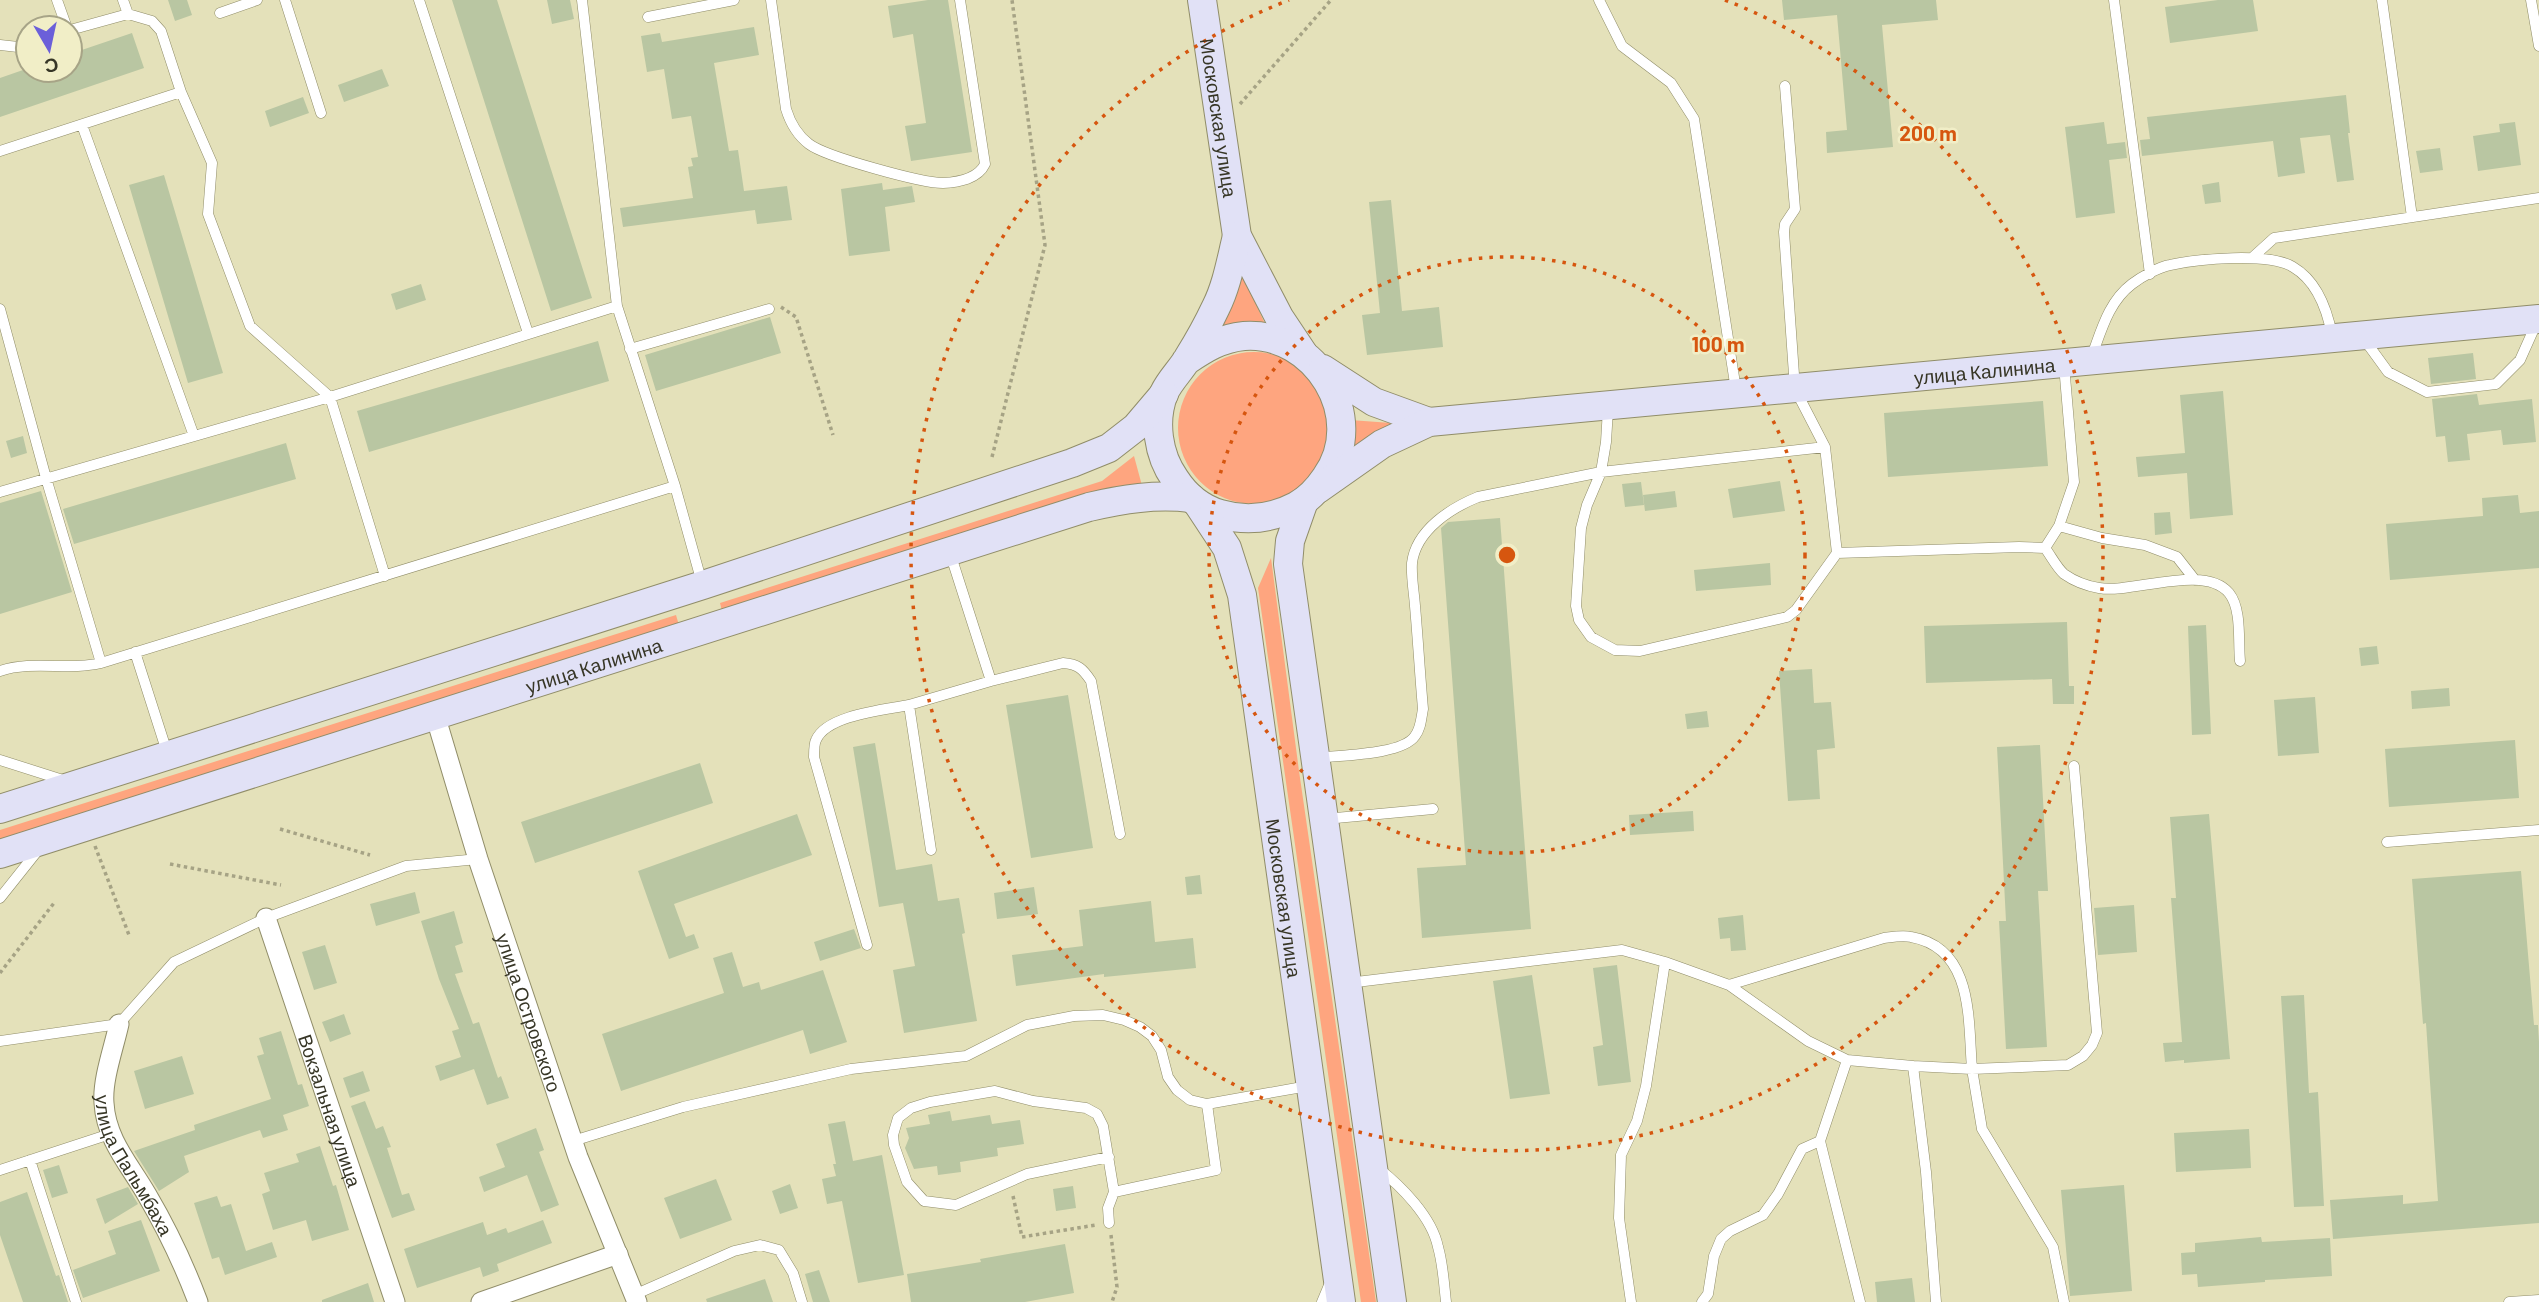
<svg xmlns="http://www.w3.org/2000/svg" width="2539" height="1302" font-family="Barlow,sans-serif">
<style>
.green{fill:#fea57f}
.building{fill:#b9c6a2}
.lines{fill:none;stroke-linecap:round;stroke-linejoin:round}
.service-casing{stroke:#908d69;stroke-width:11}
.minor-casing{stroke:#908d69;stroke-width:21}
.secondary-casing{stroke:#908d69;stroke-width:30}
.path{stroke:#a6a385;stroke-width:3.5;stroke-dasharray:3.5 3.5;stroke-linecap:butt}
.service{stroke:#fff;stroke-width:10}
.minor{stroke:#fff;stroke-width:19}
.secondary{stroke:#e1e1f6;stroke-width:28}
.ring{fill:none;stroke:#d6560f;stroke-width:3.5;stroke-dasharray:3.5 7}
.labels{text-anchor:middle;dominant-baseline:central;stroke-width:5;stroke-linejoin:round;paint-order:stroke}
.street-label{font-size:19px;fill:#373626;stroke:#f1eec7}
.centre{fill:#d6560f;stroke:#f1eec7;stroke-width:3.5}
.ring-label{font-size:21px;text-anchor:middle;font-weight:bold;fill:#d6560f;stroke:#f1eec7;stroke-width:5;stroke-linejoin:round;paint-order:stroke}
</style>
<rect width="100%" height="100%" fill="#e4e1ba"/>
<path class="green" d="M 1238,266 L 1267,328 L 1222,330 Z
M1178 428a76 76 0 1 1 152 0a76 76 0 1 1-152 0Z
M 1350,420 L 1405,424 L 1354,447 Z
M 1134,456 L 1144,493 L 723,615 L 720,603 L 1102,481 Z
M 1271,558 L 1299,771 L 1376,1302 L 1361,1302 L 1258,588 Z
M 676,615 L 680,629 L 0,846 L 0,830 Z"/>
<path class="building" d="M 168,0 L 187,0 L 192,15 L 175,21 Z
M 452,0 L 497,0 L 592,298 L 551,311 Z
M 547,0 L 570,0 L 574,19 L 552,24 Z
M 928,0 L 948,0 L 972,152 L 911,161 L 905,126 L 926,123 L 913,34 L 893,38 L 888,6 Z
M 1782,0 L 1936,0 L 1938,20 L 1882,25 L 1893,147 L 1827,153 L 1826,132 L 1847,130 L 1837,15 L 1784,20 Z
M 2218,0 L 2253,0 L 2258,31 L 2170,43 L 2165,7 Z
M 754,27 L 759,55 L 714,63 L 729,151 L 738,150 L 744,191 L 787,186 L 792,220 L 757,224 L 755,210 L 623,227 L 620,208 L 693,198 L 688,167 L 693,166 L 691,158 L 698,157 L 691,116 L 672,119 L 664,69 L 647,72 L 641,36 L 660,33 L 662,42 Z
M 132,33 L 144,68 L 0,117 L 0,78 L 23,70 L 70,70 L 70,54 Z
M 382,69 L 389,86 L 344,102 L 338,85 Z
M 2346,95 L 2350,133 L 2348,133 L 2354,180 L 2337,182 L 2330,135 L 2300,138 L 2305,173 L 2278,177 L 2273,141 L 2142,156 L 2140,140 L 2150,139 L 2147,117 Z
M 303,97 L 309,113 L 270,127 L 265,111 Z
M 2104,122 L 2107,144 L 2125,142 L 2127,158 L 2109,160 L 2115,213 L 2076,218 L 2065,127 Z
M 2515,122 L 2521,165 L 2478,171 L 2473,136 L 2500,132 L 2499,124 Z
M 2440,148 L 2443,170 L 2420,173 L 2416,151 Z
M 164,175 L 223,373 L 188,383 L 129,185 Z
M 2219,182 L 2221,202 L 2205,204 L 2202,185 Z
M 882,183 L 883,190 L 912,186 L 915,202 L 885,207 L 890,251 L 849,256 L 841,189 Z
M 1391,200 L 1402,311 L 1439,307 L 1443,347 L 1367,355 L 1362,315 L 1380,313 L 1369,202 Z
M 421,284 L 426,300 L 396,310 L 391,294 Z
M 770,317 L 781,353 L 656,391 L 645,355 Z
M 598,341 L 609,381 L 369,452 L 357,411 Z
M 2473,353 L 2476,379 L 2431,384 L 2428,358 Z
M 2223,391 L 2233,515 L 2190,519 L 2187,473 L 2138,477 L 2136,457 L 2185,453 L 2180,395 Z
M 2477,394 L 2479,405 L 2532,399 L 2536,442 L 2503,445 L 2501,430 L 2467,434 L 2470,460 L 2448,462 L 2445,436 L 2436,437 L 2432,399 Z
M 2043,401 L 2048,466 L 1888,477 L 1884,413 Z
M 23,436 L 27,453 L 11,458 L 6,441 Z
M 286,443 L 296,479 L 74,544 L 63,509 Z
M 1780,481 L 1785,511 L 1733,518 L 1728,489 Z
M 1641,482 L 1644,505 L 1625,507 L 1622,484 Z
M 41,491 L 72,592 L 0,614 L 0,503 Z
M 1675,491 L 1677,507 L 1645,511 L 1643,495 Z
M 2518,495 L 2520,513 L 2539,511 L 2539,568 L 2390,580 L 2386,524 L 2483,516 L 2482,498 Z
M 2170,512 L 2172,533 L 2155,535 L 2154,513 Z
M 1500,518 L 1531,929 L 1422,938 L 1417,868 L 1466,865 L 1441,528 L 1448,522 Z
M 1770,563 L 1771,585 L 1696,591 L 1694,570 Z
M 2067,622 L 2069,686 L 2074,686 L 2074,704 L 2053,704 L 2052,679 L 1926,683 L 1924,626 Z
M 2206,625 L 2211,734 L 2192,735 L 2188,626 Z
M 2377,646 L 2379,664 L 2361,666 L 2359,648 Z
M 1812,669 L 1814,703 L 1831,702 L 1835,748 L 1817,750 L 1820,799 L 1788,801 L 1779,671 Z
M 2449,688 L 2450,706 L 2412,709 L 2411,691 Z
M 1068,695 L 1093,848 L 1031,858 L 1006,705 Z
M 2315,697 L 2319,753 L 2278,756 L 2274,700 Z
M 1707,711 L 1709,727 L 1687,729 L 1685,714 Z
M 2515,740 L 2519,798 L 2389,807 L 2385,749 Z
M 875,743 L 896,870 L 932,864 L 938,901 L 959,898 L 965,933 L 962,934 L 977,1021 L 904,1033 L 893,970 L 915,966 L 903,903 L 879,907 L 853,747 Z
M 2040,745 L 2048,891 L 2038,891 L 2047,1047 L 2006,1049 L 1999,921 L 2006,921 L 1997,747 Z
M 700,763 L 713,803 L 535,863 L 521,822 Z
M 1693,811 L 1694,831 L 1630,835 L 1629,815 Z
M 797,814 L 812,855 L 674,904 L 686,937 L 694,934 L 699,948 L 669,959 L 638,871 Z
M 2209,814 L 2230,1059 L 2184,1063 L 2184,1060 L 2165,1062 L 2163,1043 L 2182,1042 L 2171,898 L 2176,898 L 2170,817 Z
M 2521,871 L 2534,1025 L 2538,1025 L 2539,1042 L 2539,1223 L 2333,1239 L 2330,1200 L 2403,1195 L 2403,1204 L 2438,1201 L 2426,1023 L 2423,1024 L 2412,879 Z
M 1200,875 L 1202,894 L 1187,895 L 1185,877 Z
M 1034,887 L 1038,914 L 997,919 L 994,893 Z
M 415,892 L 420,913 L 376,926 L 370,904 Z
M 1151,901 L 1155,942 L 1193,938 L 1196,968 L 1104,977 L 1104,974 L 1016,986 L 1012,955 L 1083,946 L 1079,910 Z
M 2134,905 L 2137,952 L 2098,955 L 2094,908 Z
M 454,911 L 463,943 L 455,946 L 463,972 L 455,974 L 473,1024 L 479,1022 L 498,1078 L 501,1076 L 509,1098 L 487,1105 L 474,1069 L 440,1081 L 435,1066 L 461,1057 L 452,1031 L 459,1029 L 439,979 L 421,921 Z
M 1743,915 L 1746,950 L 1731,951 L 1730,938 L 1720,939 L 1718,918 Z
M 854,929 L 861,948 L 820,961 L 814,942 Z
M 325,945 L 337,983 L 314,990 L 302,952 Z
M 732,952 L 743,987 L 759,982 L 761,990 L 823,970 L 847,1042 L 810,1054 L 803,1030 L 621,1091 L 602,1034 L 724,993 L 713,958 Z
M 1617,965 L 1631,1082 L 1598,1086 L 1593,1047 L 1603,1045 L 1593,968 Z
M 1532,975 L 1550,1094 L 1510,1099 L 1493,981 Z
M 2304,995 L 2309,1093 L 2318,1092 L 2324,1206 L 2294,1207 L 2281,996 Z
M 344,1014 L 351,1034 L 330,1042 L 322,1022 Z
M 281,1031 L 298,1085 L 302,1084 L 309,1106 L 283,1115 L 288,1130 L 263,1138 L 260,1130 L 184,1156 L 189,1172 L 159,1191 L 134,1151 L 195,1130 L 194,1125 L 271,1099 L 257,1056 L 264,1054 L 259,1038 Z
M 182,1056 L 194,1094 L 145,1109 L 134,1071 Z
M 363,1071 L 370,1091 L 350,1098 L 343,1078 Z
M 365,1101 L 376,1129 L 383,1126 L 391,1147 L 387,1148 L 402,1195 L 409,1193 L 415,1210 L 392,1218 L 351,1106 Z
M 950,1111 L 952,1121 L 990,1115 L 992,1124 L 1020,1120 L 1024,1144 L 997,1148 L 998,1156 L 960,1162 L 961,1172 L 938,1175 L 937,1166 L 914,1169 L 905,1148 L 909,1138 L 906,1128 L 930,1124 L 928,1115 Z
M 845,1121 L 853,1161 L 882,1155 L 904,1275 L 858,1283 L 842,1201 L 827,1204 L 822,1179 L 836,1176 L 833,1164 L 836,1164 L 828,1124 Z
M 536,1128 L 544,1150 L 539,1152 L 559,1205 L 541,1212 L 527,1175 L 484,1192 L 479,1177 L 505,1167 L 496,1144 Z
M 2249,1129 L 2251,1168 L 2176,1172 L 2174,1133 Z
M 320,1146 L 333,1186 L 336,1185 L 349,1230 L 312,1241 L 306,1220 L 273,1230 L 262,1194 L 270,1191 L 264,1173 L 299,1162 L 296,1154 Z
M 59,1165 L 68,1193 L 52,1198 L 43,1170 Z
M 716,1179 L 732,1220 L 680,1239 L 664,1198 Z
M 790,1184 L 798,1208 L 780,1214 L 772,1191 Z
M 2124,1185 L 2132,1291 L 2070,1296 L 2061,1190 Z
M 1073,1186 L 1076,1208 L 1056,1211 L 1053,1189 Z
M 128,1187 L 138,1204 L 105,1224 L 96,1199 Z
M 27,1192 L 56,1276 L 59,1275 L 68,1302 L 23,1302 L 0,1235 L 0,1202 Z
M 217,1196 L 221,1207 L 231,1204 L 246,1251 L 272,1242 L 277,1257 L 225,1275 L 219,1257 L 212,1259 L 194,1203 Z
M 141,1220 L 160,1271 L 83,1298 L 73,1270 L 116,1254 L 108,1231 Z
M 543,1220 L 552,1243 L 497,1264 L 499,1271 L 483,1277 L 480,1267 L 417,1288 L 404,1249 L 483,1222 L 487,1235 L 506,1228 L 508,1233 Z
M 2261,1237 L 2262,1242 L 2330,1238 L 2332,1276 L 2265,1280 L 2265,1282 L 2198,1287 L 2197,1274 L 2182,1275 L 2181,1253 L 2195,1252 L 2195,1243 Z
M 1065,1244 L 1074,1293 L 1025,1302 L 911,1302 L 907,1274 L 981,1262 L 980,1259 Z
M 819,1270 L 830,1302 L 813,1302 L 805,1274 Z
M 1912,1278 L 1915,1302 L 1877,1302 L 1875,1282 Z
M 765,1279 L 773,1302 L 707,1302 L 706,1299 Z
M 368,1283 L 374,1302 L 322,1302 L 322,1300 Z"/>
<g class="lines">
<defs>
<path id="service" d="M 57,0 L 67,28
M 123,0 L 128,14
M 285,0 L 321,113
M 419,0 L 528,333
M 582,0 L 617,306 L 675,486 L 702,583
M 771,0 L 786,109 C 790,122 797,135 809,144 C 826,157 922,183 943,183 C 959,182 978,179 985,164 L 960,0
M 1599,0 L 1622,46 L 1671,83 L 1694,119 L 1736,390
M 2114,0 L 2150,274
M 2382,0 L 2412,217
M 2531,0 L 2539,46
M 220,13 L 257,0
M 648,17 L 734,0
M 70,30 L 128,14 L 152,21 L 161,31 L 181,92 L 212,163 L 208,214 L 250,326 L 330,397 L 385,576
M 0,45 L 18,47 L 28,44
M 82,125 L 194,436
M 0,151 L 181,92
M 2253,257 L 2274,238 L 2539,198
M 0,309 L 46,478 L 101,663
M 2364,339 L 2388,372 L 2427,392 L 2496,384 L 2520,360 L 2537,322
M 630,349 L 769,309
M 2091,358 C 2101,332 2108,302 2132,284 C 2141,277 2159,267 2170,265 C 2198,259 2269,252 2293,267 C 2317,281 2327,309 2332,335
M 1608,409 L 1606,442 L 1601,472 L 1825,447
M 0,492 L 330,397 L 617,306
M 2059,526 L 2102,538 L 2145,545 L 2177,557 L 2195,580
M 2045,548 C 2051,556 2057,568 2064,574 C 2074,581 2087,586 2099,588 C 2132,594 2204,563 2229,593 C 2242,609 2238,641 2240,661
M 1837,553 L 2019,547 L 2045,548 L 2059,526 L 2074,482 L 2064,365
M 135,652 L 167,752
M 0,671 C 33,660 68,671 101,663 L 675,486
M 991,681 L 1063,663 C 1078,664 1083,669 1091,681 L 1120,834
M 1317,758 C 1340,755 1402,755 1415,736 C 1421,728 1421,719 1423,709 C 1420,675 1418,640 1415,606 C 1414,592 1411,576 1412,563 C 1416,530 1451,508 1478,497 L 1601,472 L 1587,505 L 1581,528 L 1576,606 L 1579,620 L 1591,637 L 1615,650 L 1640,651 L 1787,617 L 1796,610 L 1837,553 L 1825,447 L 1795,389 L 1784,232 L 1785,224 L 1795,209 L 1785,86
M 0,760 L 66,781
M 1325,819 L 1433,809
M 2387,842 L 2539,830
M 931,850 L 909,705 L 991,681 L 950,553
M 0,898 L 39,849
M 867,945 L 814,757 C 814,751 814,744 816,740 C 827,715 884,710 909,705
M 1665,962 L 1729,985
M 1348,983 L 1622,950 L 1665,962 L 1646,1086 L 1637,1121 L 1621,1155 L 1619,1218 L 1631,1302
M 0,1041 L 119,1024 L 174,962 L 266,918 L 406,866 L 478,859
M 1847,1060 L 1913,1066
M 573,1141 L 683,1107 L 851,1069 L 966,1056 L 1027,1025 L 1074,1016 L 1103,1015 L 1124,1020 L 1140,1027 L 1152,1036 L 1161,1050 L 1168,1077 L 1177,1090 L 1190,1100 L 1207,1104 L 1308,1086
M 1109,1157 L 1027,1174 L 956,1205 L 924,1201 L 907,1182 L 894,1145 L 893,1135 L 898,1118 L 911,1108 L 930,1102 L 995,1091 L 1033,1101 L 1086,1108 L 1097,1114 L 1103,1126 L 1114,1192 L 1216,1170 L 1207,1104
M 30,1160 L 76,1302
M 1378,1168 C 1401,1186 1432,1217 1438,1247 C 1443,1264 1444,1284 1446,1302
M 0,1170 L 110,1134
M 1109,1223 L 1108,1208 L 1114,1192
M 634,1295 L 734,1251 L 760,1245 L 779,1250 L 793,1273 L 802,1302
M 1322,1302 L 1330,1283
M 1702,1302 L 1708,1294 L 1714,1256 L 1721,1239 L 1730,1231 L 1763,1215 L 1778,1194 L 1802,1149 L 1820,1141
M 1860,1302 L 1820,1141 L 1847,1060 L 1808,1041 L 1729,985 L 1884,938 C 1892,937 1903,935 1911,937 C 1974,948 1968,1020 1972,1069 L 1913,1066 L 1926,1172 L 1936,1302
M 2064,1302 L 2053,1247 L 1982,1129 L 1972,1069 L 2068,1065 L 2083,1056 L 2092,1045 L 2097,1033 L 2074,766
M 2509,1302 L 2539,1300"/>
<g id="minor">
<path id="s1" d="M 435,715 L 478,859 L 578,1157 L 637,1302"/>
<path id="s2" d="M 266,918 L 395,1302"/>
<path id="s3" d="M 119,1024 C 114,1047 102,1080 104,1103 C 106,1140 130,1165 147,1195 C 167,1229 184,1265 198,1302"/>
<path d="M 481,1302 L 618,1254"/>
</g>
<g id="secondary">
<path id="s4" d="M 1202,0 L 1237,236 L 1279,317 L 1303,353"/>
<path d="M 1186,361 C 1204,349 1221,338 1244,336 C 1315,331 1369,417 1326,477 C 1318,489 1309,499 1296,506 C 1271,519 1247,522 1220,514 C 1200,508 1186,496 1175,479 C 1158,455 1153,421 1164,393 C 1170,380 1181,370 1188,358 C 1198,342 1208,324 1216,307 C 1227,285 1231,260 1237,236"/>
<path d="M 1323,369 L 1374,402 L 1429,422"/>
<path id="s5" d="M 1318,489 L 1382,444 L 1429,422 L 2539,319"/>
<path d="M 1304,501 L 1290,541 L 1288,564 L 1392,1302"/>
<path id="s6" d="M 1198,504 L 1227,548 L 1242,595 L 1341,1302"/>
<path d="M 0,809 L 703,585 L 1072,463 L 1109,448 L 1136,427 L 1164,394"/>
<path id="s7" d="M 0,854 L 1089,507 C 1123,499 1155,494 1191,498"/>
</g>
</defs>
<use href="#service" class="service-casing"/>
<use href="#minor" class="minor-casing"/>
<use href="#secondary" class="secondary-casing"/>
<path class="path" d="M 1240,104 L 1331,0
M 781,307 L 796,317 L 833,435
M 992,457 L 1045,245 L 1012,0
M 280,829 L 370,855
M 95,846 L 129,935
M 170,864 L 281,885
M 0,973 L 54,903
M 1013,1196 L 1022,1237 L 1096,1225
M 1111,1235 L 1117,1287 L 1112,1302"/>
<use href="#service" class="service"/>
<use href="#minor" class="minor"/>
<use href="#secondary" class="secondary"/>
</g>
<g class="ring">
<circle cx="1507" cy="555" r="298"/>
<path d="M1725 0A596 596 0 1 1 1289 0"/>
</g>
<g class="labels">
<g class="street-label">
<text stroke="none"><textPath href="#s4" startOffset="119">Московская улица</textPath></text>
<text stroke="none"><textPath href="#s5" startOffset="688">улица Калинина</textPath></text>
<text stroke="none"><textPath href="#s7" startOffset="623">улица Калинина</textPath></text>
<text stroke="none"><textPath href="#s6" startOffset="408">Московская улица</textPath></text>
<text stroke="none"><textPath href="#s1" startOffset="312">улица Островского</textPath></text>
<text stroke="none"><textPath href="#s2" startOffset="203">Вокзальная улица</textPath></text>
<text stroke="none"><textPath href="#s3" startOffset="150">улица Пальмбаха</textPath></text>
</g>
</g>
<circle cx="1507" cy="555" r="10" class="centre"/>
<g class="ring-label">
<text x="1928" y="141">200 m</text>
<text x="1718" y="352">100 m</text>
</g>
<g transform="translate(49 49) rotate(171)"><circle r="33" fill="#f1eec7" stroke="#a7a487" stroke-width="2"/>
<path d="M0-5L12 26L0 18L-12 26Z" fill="#6b5fd9"/>
<text y="-10" font-size="19" font-weight="bold" text-anchor="middle" fill="#373626">С</text>
</g>
</svg>
